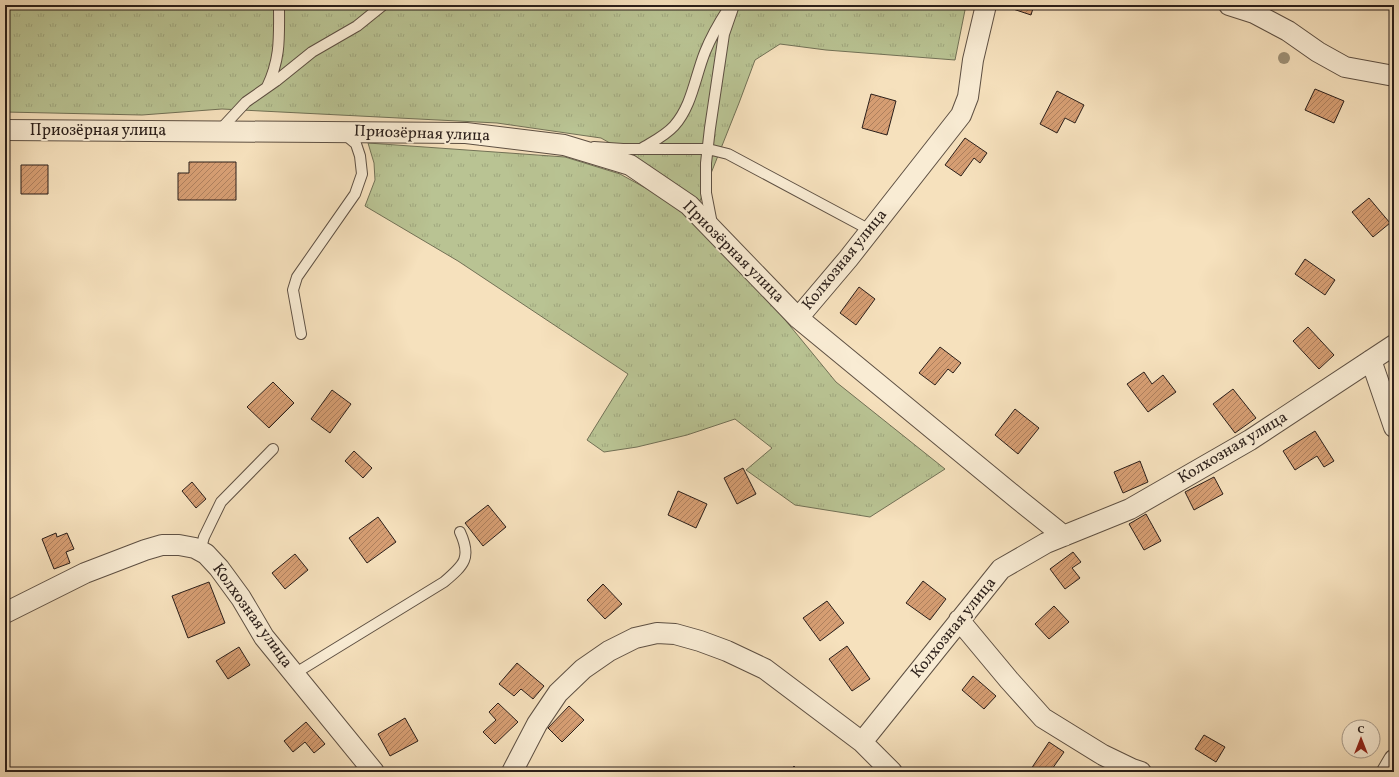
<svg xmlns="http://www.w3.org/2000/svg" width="1399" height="777" font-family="Vollkorn,serif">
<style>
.grass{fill:url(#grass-tufts);stroke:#727156}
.building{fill:url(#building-hatch);stroke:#2b1f1a}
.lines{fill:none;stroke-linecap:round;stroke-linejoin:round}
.service-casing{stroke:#5e5043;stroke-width:12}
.minor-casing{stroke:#5e5043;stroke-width:22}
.service{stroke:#f9ecd4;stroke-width:10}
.minor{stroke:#f9ecd4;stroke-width:20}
.tree{fill:#9e9177}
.labels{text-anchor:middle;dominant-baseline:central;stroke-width:4;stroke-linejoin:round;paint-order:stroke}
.street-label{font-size:16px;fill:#2b1f1a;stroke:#f9ecd4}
</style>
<defs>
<pattern id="grass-tufts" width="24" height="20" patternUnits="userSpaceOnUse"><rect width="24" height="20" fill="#b9c393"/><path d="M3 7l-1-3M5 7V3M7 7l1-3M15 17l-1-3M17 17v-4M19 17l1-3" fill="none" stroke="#9fa77e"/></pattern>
<pattern id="building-hatch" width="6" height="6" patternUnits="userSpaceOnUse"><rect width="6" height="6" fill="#d69e73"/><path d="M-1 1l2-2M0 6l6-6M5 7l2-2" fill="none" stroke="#ae805e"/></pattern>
</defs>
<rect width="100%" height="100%" fill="#f6e1bd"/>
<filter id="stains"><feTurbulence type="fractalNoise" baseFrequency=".005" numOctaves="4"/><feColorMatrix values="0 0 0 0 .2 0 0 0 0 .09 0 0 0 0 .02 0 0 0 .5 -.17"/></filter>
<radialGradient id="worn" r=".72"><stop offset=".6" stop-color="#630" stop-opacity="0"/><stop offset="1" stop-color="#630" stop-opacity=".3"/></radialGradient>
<path class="grass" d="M 5,5 L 966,5 L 955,60 L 826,50 L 780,44 L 755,60 L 739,103 L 700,201 L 642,161 L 601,138 L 497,123 L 222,109 L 142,115 L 5,112 Z
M 368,143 L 565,157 L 620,174 L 660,196 L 698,225 L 777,310 L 836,382 L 945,469 L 870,517 L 795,505 L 746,470 L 772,448 L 735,419 L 687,435 L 637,447 L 604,452 L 587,440 L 628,374 L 458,261 L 365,206 L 375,180 L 374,163 Z"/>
<path class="building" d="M 1012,5 L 1034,5 L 1031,15 L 1010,8 Z
M 1315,89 L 1344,101 L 1334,123 L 1305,110 Z
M 1057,91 L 1084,105 L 1075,123 L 1065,118 L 1057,133 L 1040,124 Z
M 871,94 L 896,101 L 887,135 L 862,128 Z
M 965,138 L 987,153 L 980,163 L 974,158 L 961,176 L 945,165 Z
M 189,162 L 236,162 L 236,200 L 178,200 L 178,173 L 189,173 Z
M 21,165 L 48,165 L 48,194 L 21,194 Z
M 1369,198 L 1390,223 L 1373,237 L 1352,212 Z
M 1305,259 L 1335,280 L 1325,295 L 1295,274 Z
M 859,287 L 875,299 L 856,325 L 840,313 Z
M 1308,327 L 1334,355 L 1319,369 L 1293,341 Z
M 940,347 L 961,363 L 953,373 L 948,369 L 935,385 L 919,373 Z
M 1144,372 L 1152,384 L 1163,375 L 1176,392 L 1148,412 L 1127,384 Z
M 273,382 L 294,403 L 269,428 L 247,407 Z
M 1233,389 L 1256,418 L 1235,433 L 1213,404 Z
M 332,390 L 351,404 L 330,433 L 311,419 Z
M 1015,409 L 1039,428 L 1018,454 L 995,435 Z
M 1315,431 L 1334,461 L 1324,467 L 1317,456 L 1295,470 L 1283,451 Z
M 354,451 L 372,468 L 363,478 L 345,461 Z
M 1140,461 L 1148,482 L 1123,493 L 1114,472 Z
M 743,468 L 756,494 L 737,504 L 724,478 Z
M 1214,477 L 1223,494 L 1194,510 L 1185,492 Z
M 192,482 L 206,499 L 196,508 L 182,491 Z
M 678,491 L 707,504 L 696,528 L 668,515 Z
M 488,505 L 506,527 L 483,546 L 465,523 Z
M 1146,514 L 1161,541 L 1144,550 L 1129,524 Z
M 378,517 L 396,542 L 367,563 L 349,538 Z
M 56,533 L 57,537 L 67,533 L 74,549 L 66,552 L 70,563 L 54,569 L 42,539 Z
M 1073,552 L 1081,562 L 1072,568 L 1080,578 L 1065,589 L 1050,569 Z
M 295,554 L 308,570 L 285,589 L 272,573 Z
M 923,581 L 946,599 L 930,620 L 906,603 Z
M 209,582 L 225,623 L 188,638 L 172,596 Z
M 603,584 L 622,604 L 605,619 L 587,600 Z
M 827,601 L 844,623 L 820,641 L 803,618 Z
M 1054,606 L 1069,622 L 1049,639 L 1035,624 Z
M 847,646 L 870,679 L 852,691 L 829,659 Z
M 239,647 L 250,665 L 228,679 L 216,661 Z
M 517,663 L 544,686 L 533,699 L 521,689 L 514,696 L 499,684 Z
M 973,676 L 996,696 L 984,709 L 962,690 Z
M 498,703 L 518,722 L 495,744 L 483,732 L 496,720 L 489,712 Z
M 569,706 L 584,720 L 562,742 L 548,728 Z
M 405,718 L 418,741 L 390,756 L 378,734 Z
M 306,722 L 325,744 L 314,753 L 305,742 L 293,752 L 284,741 Z
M 1204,735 L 1225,747 L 1216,762 L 1195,749 Z
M 1049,742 L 1064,752 L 1050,772 L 1034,772 L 1031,769 Z
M 794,766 L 800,772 L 788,772 Z"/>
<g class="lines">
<defs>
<path id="service" d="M 267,87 C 281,58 279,36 279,5
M 219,131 L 246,102 L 276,81 L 312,52 L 357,26 L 383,5
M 594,147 L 623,149 L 708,149 L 728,154 L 870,230
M 641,149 C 652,142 665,136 674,126 C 692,106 695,77 705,52 C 711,37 719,23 728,9
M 712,224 L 706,193 L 706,163 L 710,128 L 724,34 L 734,5
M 301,334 L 293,290 L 297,277 L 355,194 L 362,174 L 360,156 L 356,144 L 343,133
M 200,551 L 204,537 L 221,502 L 273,449
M 294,674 L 444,582 C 464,565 472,558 460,532"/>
<path id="minor" d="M 1229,5 L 1254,13 L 1288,31 L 1318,52 L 1345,67 L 1394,76
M 5,130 L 466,133 L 564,145 L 630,165 L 689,205 L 798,318 L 1019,500 L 1064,536
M 798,318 L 848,259 L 961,115 L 968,97 L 973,60 L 986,5
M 1371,360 L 1394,427
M 5,613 L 85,573 L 145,550 L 162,545 L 179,545 L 195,548 L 206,554 L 219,568 L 241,598 L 264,637 L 374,772
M 959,620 L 1009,680 L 1043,718 L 1103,755 L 1132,769 L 1141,772
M 862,742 L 1001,569 L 1046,543 L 1130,509 L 1250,440 L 1394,345
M 512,772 L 537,724 L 558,693 L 583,669 L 609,651 L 635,638 L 657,633 L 675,634 L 700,641 L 727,651 L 765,669 L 862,742 L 892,772
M 1387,772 L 1394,760"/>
</defs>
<use href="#service" class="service-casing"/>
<use href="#minor" class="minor-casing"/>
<use href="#service" class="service"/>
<use href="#minor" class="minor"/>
</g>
<circle class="tree" cx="1284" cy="58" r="6"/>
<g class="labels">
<g class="street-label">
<text x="98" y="131">Приозёрная улица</text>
<text transform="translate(422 134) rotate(2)">Приозёрная улица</text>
<text transform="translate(733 252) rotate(45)">Приозёрная улица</text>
<text transform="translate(845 260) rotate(-51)">Колхозная улица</text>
<text transform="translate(1233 448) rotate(-31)">Колхозная улица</text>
<text transform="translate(252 616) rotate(54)">Колхозная улица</text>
<text transform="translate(954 628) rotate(-51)">Колхозная улица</text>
</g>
</g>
<rect width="1399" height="777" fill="none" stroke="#f6e1bd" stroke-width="20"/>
<rect x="6" y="6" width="1387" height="765" fill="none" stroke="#2b1f1a" stroke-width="2"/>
<rect x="10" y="10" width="1379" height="757" fill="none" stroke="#2b1f1a"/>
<g transform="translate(1361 739)"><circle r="19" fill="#f9ecd4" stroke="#a79a8a"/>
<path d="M0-3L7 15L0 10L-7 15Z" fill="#8f2418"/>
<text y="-6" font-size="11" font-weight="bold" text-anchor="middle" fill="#2b1f1a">С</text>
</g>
<rect width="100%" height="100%" filter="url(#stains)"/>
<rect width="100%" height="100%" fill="url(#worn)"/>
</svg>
